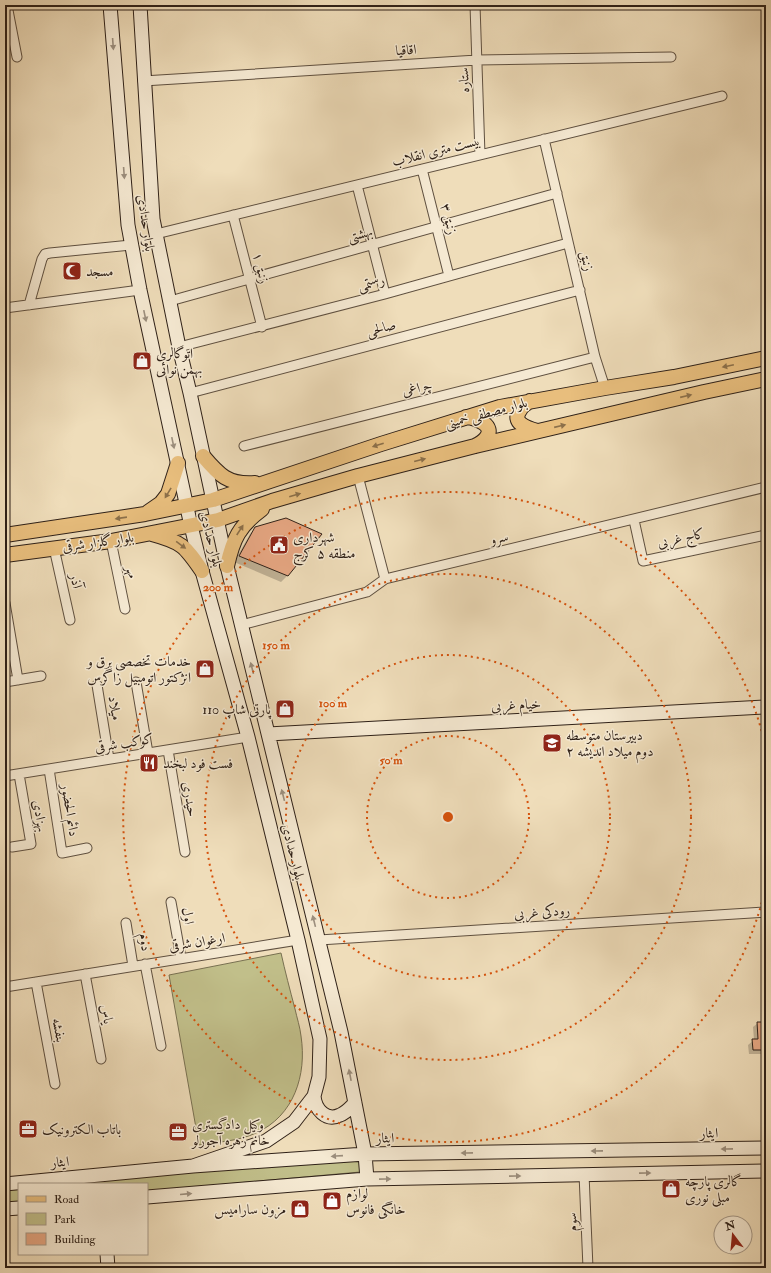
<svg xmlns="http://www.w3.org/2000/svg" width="771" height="1273" font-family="'IM FELL Double Pica',Amiri,serif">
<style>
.green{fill:#c1bf8a;stroke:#787051}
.shadow{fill:#0003}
.building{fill:#e7a783;stroke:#2f2118}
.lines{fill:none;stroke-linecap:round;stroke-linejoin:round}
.street-casing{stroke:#5f5040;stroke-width:11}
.secondary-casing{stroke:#2f2118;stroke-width:15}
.primary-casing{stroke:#2f2118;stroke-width:16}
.street{stroke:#f5e9d2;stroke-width:9}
.secondary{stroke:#f5e9d2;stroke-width:13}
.primary{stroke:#e8be7d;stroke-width:14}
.oneway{fill:#9c8f7e}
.oneway2{fill:#8c704a}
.ring{fill:none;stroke:#d6530d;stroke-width:2;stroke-dasharray:2 4}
.labels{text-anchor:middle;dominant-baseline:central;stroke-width:3;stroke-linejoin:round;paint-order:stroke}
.street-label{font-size:14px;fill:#2f2118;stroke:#f5e9d2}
.poi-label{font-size:14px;fill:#2f2118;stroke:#f5e9d2;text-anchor:start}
.centre{fill:#d6530d;stroke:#f5e9d2;stroke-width:2}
.ring-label{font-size:12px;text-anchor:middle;font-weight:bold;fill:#d6530d;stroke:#f5e9d2;stroke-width:3;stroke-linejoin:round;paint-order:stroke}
</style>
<rect width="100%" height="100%" fill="#efddba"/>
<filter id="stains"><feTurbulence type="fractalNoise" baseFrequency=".005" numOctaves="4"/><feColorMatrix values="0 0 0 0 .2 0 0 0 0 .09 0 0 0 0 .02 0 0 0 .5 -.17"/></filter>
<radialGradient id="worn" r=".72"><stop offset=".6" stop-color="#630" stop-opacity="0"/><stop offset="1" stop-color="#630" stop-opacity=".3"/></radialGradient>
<path class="green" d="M 281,953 C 285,971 290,990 295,1009 C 297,1018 300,1027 301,1036 C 307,1075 294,1116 256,1133 C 239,1141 218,1142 199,1145 L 169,975 Z
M 360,1158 L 360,1172 L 147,1191 L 147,1184 L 54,1184 Z
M 19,1187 L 19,1203 L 5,1204 L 5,1188 Z"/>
<path class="shadow" d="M 256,527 L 287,576 L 281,582 L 234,562 L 250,534 Z
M 758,1023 L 766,1023 L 766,1054 L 749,1054 L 748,1045 L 754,1040 L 753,1027 Z"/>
<path class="building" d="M 286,518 L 322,534 L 288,576 L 239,556 L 255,527 Z
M 757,1022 L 766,1022 L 766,1050 L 753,1050 L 752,1039 L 758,1039 Z"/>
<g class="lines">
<defs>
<path id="street" d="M 7,5 L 17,57
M 475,5 L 480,155
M 143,81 L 477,60 L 671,57
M 544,139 L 595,357 L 605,388
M 422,169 L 449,276
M 357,185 L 385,294
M 233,215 L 262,327
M 156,234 L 722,96
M 170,301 L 557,193
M 29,305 L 42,259 L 45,254 L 50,253 L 131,245
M 5,308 L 140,290
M 179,347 L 385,294 L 568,243
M 190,393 L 580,290
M 244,446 L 595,357
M 358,476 L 385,579
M 634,520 L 643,561 L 766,535
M 111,541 L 125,609
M 54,548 L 70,620
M 5,603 L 18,680
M 241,625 L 367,592 L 385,579 L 766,487
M 5,682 L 41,676
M 136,682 L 148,753
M 97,685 L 109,759
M 168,750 L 185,852
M 49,769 L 62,853 L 87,848
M 5,776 L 248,737
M 12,847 L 31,844 L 19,774
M 171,902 L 181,958
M 126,923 L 133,966
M 319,940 L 766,912
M 145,964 L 161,1046
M 85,974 L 101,1059
M 36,982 L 55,1084
M 5,987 L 298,940
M 584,1174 L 588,1268"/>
<path id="secondary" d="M 110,5 L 128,225 L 140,290 L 191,526 L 202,571 L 248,737 L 298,940 L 320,1039 L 319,1077 L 314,1096 L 294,1122 L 266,1141 L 193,1166
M 140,5 L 153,219 L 179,347 L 190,393 L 227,566 L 341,1032 L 365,1154 L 367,1179
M 268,734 L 766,707
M 314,1096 C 315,1109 326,1122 340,1115 C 346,1113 351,1107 355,1103
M 5,1184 L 193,1166 L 365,1154 L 766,1148
M 147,1197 L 367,1179 L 766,1171
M 5,1209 L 19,1208
M 107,1254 L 108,1268"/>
<path id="primary" d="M 530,401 C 527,403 522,406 520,410 C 511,423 527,428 537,431
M 466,417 C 476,418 496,425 486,438 C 483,442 479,444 475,446
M 203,456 C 219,475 228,485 255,483
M 148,512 L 161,503 L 168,494 L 178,463
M 152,534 C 182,542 185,546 202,571
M 5,535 L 145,514 L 213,500 L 381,444 L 500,407 L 605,388 L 674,377 L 766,358
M 5,555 L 111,541 L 218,520 L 272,501 L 358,476 L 475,446 L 704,392 L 766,379
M 227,566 C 233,539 239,526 262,509"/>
</defs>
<use href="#street" class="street-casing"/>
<use href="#secondary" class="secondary-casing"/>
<use href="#primary" class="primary-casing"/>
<use href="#street" class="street"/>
<use href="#secondary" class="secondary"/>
<use href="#primary" class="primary"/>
</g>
<defs><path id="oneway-solid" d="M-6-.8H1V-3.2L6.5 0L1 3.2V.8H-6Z"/></defs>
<g class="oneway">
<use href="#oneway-solid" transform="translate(113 44) rotate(86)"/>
<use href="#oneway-solid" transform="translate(124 173) rotate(86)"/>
<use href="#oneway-solid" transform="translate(145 316) rotate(78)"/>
<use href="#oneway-solid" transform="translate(173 443) rotate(78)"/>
<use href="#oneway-solid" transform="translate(252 668) rotate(-104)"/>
<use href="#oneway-solid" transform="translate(283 795) rotate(-104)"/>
<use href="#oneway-solid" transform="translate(314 921) rotate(-104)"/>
<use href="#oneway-solid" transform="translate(350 1075) rotate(-101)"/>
<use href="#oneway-solid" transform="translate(727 1149) rotate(179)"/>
<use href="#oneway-solid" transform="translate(597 1151) rotate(179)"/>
<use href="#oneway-solid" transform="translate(467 1153) rotate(179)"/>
<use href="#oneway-solid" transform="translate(337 1156) rotate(176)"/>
<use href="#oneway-solid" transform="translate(645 1173) rotate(-1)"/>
<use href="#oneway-solid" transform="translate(515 1176) rotate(-1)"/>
<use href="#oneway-solid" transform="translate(385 1179) rotate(-1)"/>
<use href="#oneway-solid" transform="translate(186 1194) rotate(-5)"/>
</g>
<g class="oneway2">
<use href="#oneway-solid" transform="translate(728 366) rotate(168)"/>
<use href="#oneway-solid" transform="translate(686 396) rotate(-13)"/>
<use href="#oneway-solid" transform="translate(560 426) rotate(-13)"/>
<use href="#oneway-solid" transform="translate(378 445) rotate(162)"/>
<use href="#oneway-solid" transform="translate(420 460) rotate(-14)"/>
<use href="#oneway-solid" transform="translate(168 493) rotate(121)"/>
<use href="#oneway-solid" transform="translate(295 495) rotate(-16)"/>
<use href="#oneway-solid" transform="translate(121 518) rotate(172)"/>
<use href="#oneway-solid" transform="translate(240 530) rotate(-57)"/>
<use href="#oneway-solid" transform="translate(181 545) rotate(36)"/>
</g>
<g class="ring">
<circle cx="448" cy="817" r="81"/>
<circle cx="448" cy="817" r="162"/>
<circle cx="448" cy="817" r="243"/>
<path d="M766 885A325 325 0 1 1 766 749"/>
</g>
<defs>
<symbol id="mosque-square" viewBox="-11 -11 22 22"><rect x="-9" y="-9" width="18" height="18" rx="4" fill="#8f2418" stroke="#f5e9d2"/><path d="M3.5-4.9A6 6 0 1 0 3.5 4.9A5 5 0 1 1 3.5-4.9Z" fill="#fff"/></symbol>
<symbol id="shop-square" viewBox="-11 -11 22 22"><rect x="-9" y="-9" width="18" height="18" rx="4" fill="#8f2418" stroke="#f5e9d2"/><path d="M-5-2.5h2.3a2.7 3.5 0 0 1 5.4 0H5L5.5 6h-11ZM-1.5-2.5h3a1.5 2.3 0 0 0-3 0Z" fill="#fff"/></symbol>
<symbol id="civic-square" viewBox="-11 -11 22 22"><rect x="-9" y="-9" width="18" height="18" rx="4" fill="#8f2418" stroke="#f5e9d2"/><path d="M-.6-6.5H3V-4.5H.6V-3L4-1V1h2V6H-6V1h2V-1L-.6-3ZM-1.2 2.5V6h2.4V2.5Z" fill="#fff"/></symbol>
<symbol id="school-square" viewBox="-11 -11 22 22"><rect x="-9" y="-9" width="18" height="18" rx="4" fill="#8f2418" stroke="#f5e9d2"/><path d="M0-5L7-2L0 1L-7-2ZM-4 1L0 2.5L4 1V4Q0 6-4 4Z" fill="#fff"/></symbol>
<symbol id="restaurant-square" viewBox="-11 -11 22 22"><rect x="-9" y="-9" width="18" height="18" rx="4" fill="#8f2418" stroke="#f5e9d2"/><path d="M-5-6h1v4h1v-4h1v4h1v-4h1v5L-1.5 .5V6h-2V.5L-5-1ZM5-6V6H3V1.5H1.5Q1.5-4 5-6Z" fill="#fff"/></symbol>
<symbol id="office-square" viewBox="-11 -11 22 22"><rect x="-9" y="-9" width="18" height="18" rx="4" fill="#8f2418" stroke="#f5e9d2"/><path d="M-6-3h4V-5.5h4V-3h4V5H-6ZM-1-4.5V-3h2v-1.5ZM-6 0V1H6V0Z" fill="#fff"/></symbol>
</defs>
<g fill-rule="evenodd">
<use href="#mosque-square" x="61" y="260" width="22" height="22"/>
<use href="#shop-square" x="131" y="350" width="22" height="22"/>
<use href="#civic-square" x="268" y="534" width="22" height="22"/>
<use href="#shop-square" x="194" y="658" width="22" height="22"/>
<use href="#shop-square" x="274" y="698" width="22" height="22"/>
<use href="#school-square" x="541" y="732" width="22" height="22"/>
<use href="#restaurant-square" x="138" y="752" width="22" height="22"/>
<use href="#office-square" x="17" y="1118" width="22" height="22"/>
<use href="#office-square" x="167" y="1121" width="22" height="22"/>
<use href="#shop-square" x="660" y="1178" width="22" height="22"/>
<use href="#shop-square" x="321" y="1190" width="22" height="22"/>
<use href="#shop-square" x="289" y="1198" width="22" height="22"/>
</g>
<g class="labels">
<g class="street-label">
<text transform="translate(406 50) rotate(-4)">اقاقیا</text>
<text transform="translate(464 80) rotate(-92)">ستاره</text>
<text transform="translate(436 151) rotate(-14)">بیست متری انقلاب</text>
<text transform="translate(449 219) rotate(76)">زنبق ۳</text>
<text transform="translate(146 223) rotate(82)">بلوار حدادی</text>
<text transform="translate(360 234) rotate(-15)">بهشتی</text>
<text transform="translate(587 261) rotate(77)">زنبق</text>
<text transform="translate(261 268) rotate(76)">زنبق ۱</text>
<text transform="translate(371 283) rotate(-15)">رستمی</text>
<text transform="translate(381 328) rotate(-15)">صالحی</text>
<text transform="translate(417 388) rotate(-14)">چراغی</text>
<text transform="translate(486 413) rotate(-15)">بلوار مصطفی خمینی</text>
<text transform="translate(499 538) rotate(-13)">سرو</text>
<text transform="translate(681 538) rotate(-12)">کاج غربی</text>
<text transform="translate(211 539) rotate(76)">بلوار حدادی</text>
<text transform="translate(98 542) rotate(-8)">بلوار گلزار شرقی</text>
<text transform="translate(132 572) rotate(78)">مهر</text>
<text transform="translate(76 581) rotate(78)">آذر</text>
<text transform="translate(516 705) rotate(-3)">خیام غربی</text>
<text transform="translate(115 708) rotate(81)">میلاد</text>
<text transform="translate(124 743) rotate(-9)">کوکب شرقی</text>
<text transform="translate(190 799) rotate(81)">حیدری</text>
<text transform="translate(70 810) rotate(81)">دائم الحضور</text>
<text transform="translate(40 816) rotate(81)">بهزادی</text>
<text transform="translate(293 852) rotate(76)">بلوار حدادی</text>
<text transform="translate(542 912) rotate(-4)">رودکی غربی</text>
<text transform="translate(188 916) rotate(80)">اول</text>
<text transform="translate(145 942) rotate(81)">دوم</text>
<text transform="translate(197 942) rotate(-9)">ارغوان شرقی</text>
<text transform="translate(107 1014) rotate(80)">یاس</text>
<text transform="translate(59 1030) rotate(79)">بنفشه</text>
<text transform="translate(709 1133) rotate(-1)">ایثار</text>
<text transform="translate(385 1138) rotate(-1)">ایثار</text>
<text transform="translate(60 1162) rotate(-5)">ایثار</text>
<text transform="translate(572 1222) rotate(-93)">سوم</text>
</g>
<g class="poi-label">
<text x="86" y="271">مسجد</text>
<text x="156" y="353">اتوگالری<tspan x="156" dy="16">بهمن نوائی</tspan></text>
<text x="293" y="537">شهرداری<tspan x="293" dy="16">منطقه ۵ کرج</tspan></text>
<text x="191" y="661" text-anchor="end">خدمات تخصصی برق و<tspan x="191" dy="16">انژکتور اتومبیل زاگرس</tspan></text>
<text x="271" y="709" text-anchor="end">پارتی شاپ 110</text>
<text x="566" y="735">دبیرستان متوسطه<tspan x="566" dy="16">دوم میلاد اندیشه ۲</tspan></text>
<text x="163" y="763">فست فود لبخند</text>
<text x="192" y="1124">وکیل دادگستری<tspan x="192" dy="16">خانم زهره آجورلو</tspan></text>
<text x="42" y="1129">باتاب الکترونیک</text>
<text x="685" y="1181">گالری پارچه<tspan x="685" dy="16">مبلی نوری</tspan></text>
<text x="346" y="1193">لوازم<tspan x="346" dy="16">خانگی فانوس</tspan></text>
<text x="286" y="1209" text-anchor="end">مزون سارامیس</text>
</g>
</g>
<circle cx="448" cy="817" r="6" class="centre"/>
<g class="ring-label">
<text x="218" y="591">200 m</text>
<text x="276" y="649">150 m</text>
<text x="333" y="707">100 m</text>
<text x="391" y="764">50 m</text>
</g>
<rect width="771" height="1273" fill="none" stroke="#efddba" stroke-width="20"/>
<rect x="6" y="6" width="759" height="1261" fill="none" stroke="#2f2118" stroke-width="2"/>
<rect x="10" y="10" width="751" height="1253" fill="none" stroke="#2f2118"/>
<rect x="18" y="1183" width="130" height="72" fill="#f5e9d2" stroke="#a69988"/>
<rect x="26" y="1196" width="20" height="6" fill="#e8be7d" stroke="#a69988"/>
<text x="54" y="1203" font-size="12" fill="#2f2118">Road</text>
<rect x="26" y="1213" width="20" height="12" fill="#c1bf8a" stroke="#a69988"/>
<text x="54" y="1223" font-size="12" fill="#2f2118">Park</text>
<rect x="26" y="1233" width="20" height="12" fill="#e7a783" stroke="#a69988"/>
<text x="54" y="1243" font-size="12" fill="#2f2118">Building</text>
<g transform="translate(733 1235) rotate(344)"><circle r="19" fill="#f5e9d2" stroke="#a69988"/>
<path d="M0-3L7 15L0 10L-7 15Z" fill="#8f2418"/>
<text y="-6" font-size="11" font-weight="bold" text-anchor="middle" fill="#2f2118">N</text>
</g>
<rect width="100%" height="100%" filter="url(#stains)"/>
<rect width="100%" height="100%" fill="url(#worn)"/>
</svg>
